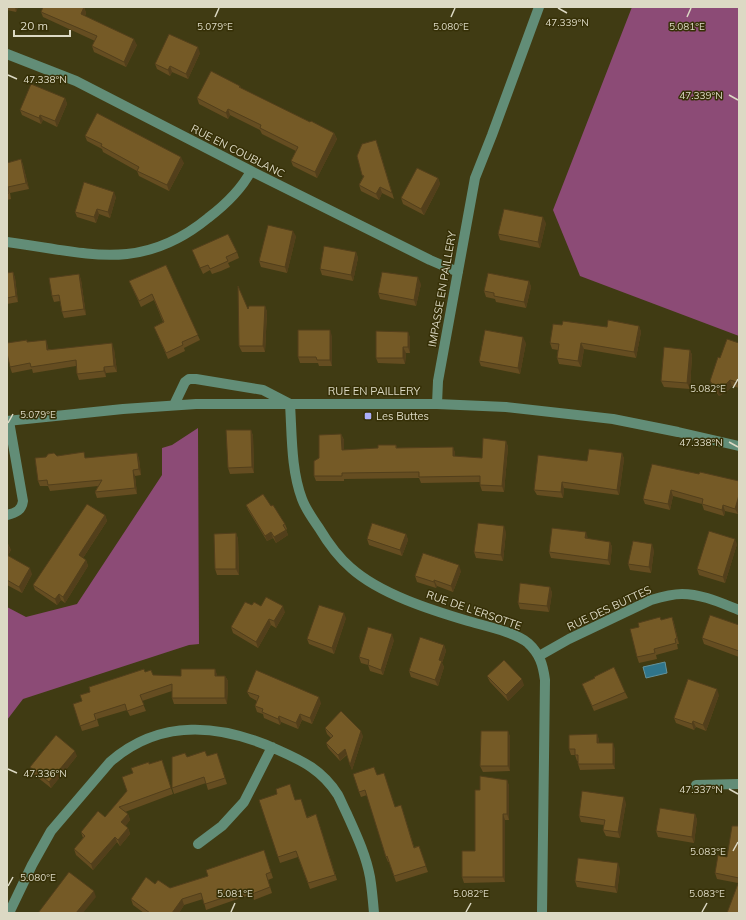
<svg xmlns="http://www.w3.org/2000/svg" width="746" height="920" font-family="Mulish,sans-serif">
<style>
.green{fill:#8c4b76}
.water{fill:#2f758b;stroke:#63939c}
.lines{fill:none;stroke-linecap:round;stroke-linejoin:round}
.minor{stroke:#628d77;stroke-width:10}
.wall{fill:#654d21}
.shaded-wall{fill:#523f1b}
.building{fill:#755a26;stroke:#523f1b}
.ticks{fill:none;stroke:#dcd9c4;stroke-width:1.5}
.poi-dot{fill:#acaffb;stroke:#363007;stroke-width:1.5}
.labels{text-anchor:middle;dominant-baseline:central;stroke-width:3;stroke-linejoin:round;paint-order:stroke}
.street-label{font-size:11px;fill:#dcd9c4;stroke:#363007}
.poi-label{font-size:11px;fill:#dcd9c4;stroke:#363007;text-anchor:start}
.ticks-label{font-size:10px;text-anchor:middle;fill:#dcd9c4;stroke:#363007;stroke-width:3;stroke-linejoin:round;paint-order:stroke}
</style>
<rect width="100%" height="100%" fill="#403b13"/>
<path class="green" d="M 632,7 L 739,7 L 739,336 L 580,276 L 553,210 Z
M 198,428 L 199,644 L 189,645 L 23,699 L 7,720 L 7,607 L 26,617 L 77,604 L 162,475 L 162,448 L 172,445 Z"/>
<path class="water" d="M 665,662 L 667,673 L 646,678 L 643,667 Z"/>
<g class="lines">
<path class="minor" d="M 7,54 L 76,81 L 251,171 L 430,260 L 458,272
M 7,242 C 85,252 140,274 208,218 C 225,205 241,190 251,171
M 437,404 L 438,381 L 475,178 L 492,135 L 539,7
M 174,405 L 185,382 L 189,379 L 196,379 L 263,390 L 290,404 C 292,435 291,470 302,499 C 306,510 313,519 319,528 C 328,543 338,557 351,568 C 380,594 431,610 468,621 C 485,626 515,632 528,643 C 540,654 543,665 545,680 L 542,913
M 7,421 L 123,409 L 196,404 L 437,404 L 506,407 L 613,419 L 678,432 L 739,446
M 7,515 C 16,513 22,510 23,501 L 9,421
M 539,656 L 569,639 L 651,600 C 661,597 672,594 682,594 C 702,594 721,603 739,610
M 696,785 L 739,784
M 198,844 L 222,826 L 244,802 L 272,747
M 9,913 L 32,865 L 51,831 L 110,762 C 160,718 221,724 278,750 C 303,761 322,770 338,795 C 341,801 344,808 347,814 C 356,834 366,855 370,877 C 372,889 373,901 374,913"/>
</g>
<path class="wall" d="M 7,7 L 18,7 L 16,12 L 7,10 Z
M 84,7 L 86,13 L 85,16 L 137,45 L 126,67 L 94,52 L 92,46 L 95,41 L 43,17 L 41,12 Z
M 200,53 L 188,79 L 172,72 L 170,76 L 157,69 L 155,64 Z
M 240,86 L 241,88 L 310,122 L 334,133 L 337,139 L 317,178 L 293,166 L 291,161 L 296,151 L 262,134 L 260,130 L 230,115 L 228,119 L 199,104 L 197,98 Z
M 65,98 L 67,104 L 57,127 L 43,120 L 41,124 L 22,115 L 20,110 Z
M 85,136 L 184,163 L 169,191 L 139,176 L 137,171 L 103,152 L 102,149 L 87,141 Z
M 378,146 L 394,199 L 382,193 L 379,200 L 361,191 L 359,185 L 363,177 L 357,156 Z
M 21,159 L 23,165 L 29,189 L 10,193 L 11,199 L 7,200 L 7,163 Z
M 438,178 L 440,184 L 424,215 L 403,204 L 401,198 Z
M 116,197 L 110,218 L 99,214 L 96,223 L 77,217 L 75,212 Z
M 546,223 L 540,248 L 500,240 L 498,234 Z
M 296,236 L 287,273 L 261,267 L 259,261 Z
M 192,250 L 237,252 L 239,258 L 228,263 L 230,267 L 221,271 L 212,274 L 210,270 L 203,274 Z
M 356,252 L 358,258 L 353,281 L 322,275 L 320,269 Z
M 166,265 L 200,340 L 184,348 L 185,351 L 168,359 L 154,327 L 163,322 L 154,300 L 141,307 L 129,281 Z
M 13,272 L 15,278 L 18,302 L 7,304 L 7,273 Z
M 79,274 L 81,280 L 86,315 L 64,318 L 62,312 L 60,301 L 54,302 L 52,296 Z
M 529,281 L 531,287 L 526,308 L 496,302 L 495,299 L 486,297 L 484,291 Z
M 421,284 L 416,306 L 380,299 L 378,293 Z
M 265,306 L 267,312 L 265,352 L 242,352 L 239,346 Z
M 562,325 L 607,327 L 639,326 L 641,332 L 636,358 L 584,349 L 581,367 L 559,364 L 557,358 L 558,350 L 552,349 L 550,343 Z
M 408,332 L 410,338 L 410,353 L 406,353 L 405,364 L 378,363 L 376,358 Z
M 332,336 L 332,366 L 319,366 L 318,363 L 300,363 L 298,357 Z
M 28,342 L 48,346 L 48,349 L 114,349 L 117,372 L 106,373 L 106,377 L 79,380 L 77,374 L 76,366 L 33,373 L 32,369 L 12,373 L 10,367 Z
M 526,343 L 520,374 L 481,366 L 479,361 Z
M 739,343 L 739,388 L 732,386 L 726,392 L 719,396 L 712,386 L 710,381 L 720,358 Z
M 690,350 L 692,355 L 690,389 L 664,387 L 661,381 Z
M 251,430 L 253,436 L 254,473 L 230,474 L 228,468 Z
M 341,434 L 344,440 L 344,450 L 378,448 L 396,445 L 397,448 L 453,447 L 455,453 L 455,456 L 482,458 L 506,441 L 508,447 L 504,492 L 482,491 L 480,485 L 480,482 L 421,483 L 419,478 L 344,479 L 344,481 L 316,481 L 314,476 L 319,458 Z
M 137,453 L 139,459 L 141,475 L 135,476 L 137,494 L 97,498 L 95,492 L 98,486 L 50,491 L 48,486 L 40,486 L 38,481 L 57,456 L 87,458 Z
M 622,453 L 624,459 L 619,495 L 564,488 L 563,498 L 537,495 L 534,490 L 587,461 Z
M 699,474 L 739,481 L 739,509 L 738,514 L 725,511 L 724,516 L 704,510 L 702,504 L 673,496 L 670,510 L 645,504 L 643,499 Z
M 246,505 L 271,506 L 285,524 L 287,529 L 286,530 L 288,535 L 276,543 L 273,538 L 267,541 L 248,510 Z
M 105,515 L 107,521 L 83,558 L 86,560 L 88,566 L 65,603 L 61,600 L 57,605 L 35,590 L 33,585 Z
M 506,532 L 503,561 L 476,558 L 474,552 Z
M 236,533 L 238,539 L 239,575 L 217,575 L 215,569 Z
M 406,534 L 408,540 L 402,556 L 369,545 L 367,539 Z
M 588,538 L 588,539 L 610,542 L 612,547 L 610,565 L 551,558 L 549,552 Z
M 7,544 L 8,544 L 11,550 L 8,555 L 32,574 L 22,593 L 7,585 Z
M 737,544 L 725,583 L 699,575 L 697,569 Z
M 654,550 L 651,573 L 630,570 L 628,564 Z
M 461,571 L 453,592 L 437,586 L 436,588 L 417,582 L 415,576 Z
M 550,587 L 552,593 L 549,612 L 520,609 L 518,603 Z
M 252,605 L 261,606 L 285,612 L 276,628 L 271,625 L 258,648 L 233,633 L 231,627 Z
M 660,617 L 661,620 L 672,617 L 674,623 L 679,644 L 677,644 L 678,649 L 656,655 L 657,659 L 639,663 L 637,657 L 639,627 Z
M 346,618 L 334,654 L 309,644 L 307,639 Z
M 739,625 L 739,657 L 704,644 L 702,638 Z
M 394,640 L 383,675 L 370,671 L 368,665 L 361,663 L 359,657 Z
M 444,645 L 446,651 L 442,663 L 444,667 L 438,686 L 411,677 L 409,671 Z
M 215,669 L 217,676 L 225,676 L 228,681 L 227,704 L 174,704 L 172,698 L 172,691 L 142,701 L 146,711 L 130,716 L 127,710 L 97,719 L 99,726 L 82,731 L 73,704 L 82,701 L 145,672 L 153,675 L 181,676 Z
M 487,676 L 524,685 L 508,701 L 490,682 Z
M 582,684 L 625,692 L 628,698 L 594,711 Z
M 247,692 L 321,703 L 312,724 L 302,720 L 298,729 L 281,722 L 280,725 L 264,718 L 263,714 L 257,712 L 255,706 L 257,701 L 250,697 Z
M 719,695 L 706,731 L 696,727 L 694,730 L 676,723 L 674,718 Z
M 325,728 L 363,736 L 352,770 L 347,755 L 340,761 L 328,748 L 326,743 L 331,738 L 327,734 Z
M 508,731 L 510,737 L 510,771 L 483,772 L 480,766 Z
M 597,734 L 599,740 L 599,743 L 615,749 L 615,769 L 580,770 L 578,764 L 578,761 L 577,761 L 575,755 L 571,755 L 569,749 Z
M 217,753 L 227,784 L 208,790 L 206,783 L 174,794 L 172,788 L 187,757 L 207,756 Z
M 77,756 L 51,788 L 32,773 L 30,767 Z
M 162,760 L 173,794 L 125,812 L 128,814 L 130,820 L 125,826 L 128,828 L 130,834 L 120,846 L 117,842 L 93,870 L 76,855 L 74,849 L 83,838 L 81,832 L 105,817 L 127,791 L 133,773 L 149,764 Z
M 377,775 L 395,807 L 401,805 L 414,847 L 419,846 L 428,872 L 396,882 L 389,862 L 388,862 L 386,857 L 367,795 L 361,797 L 359,792 Z
M 507,780 L 509,786 L 509,820 L 505,820 L 505,882 L 464,883 L 462,877 L 475,851 L 480,790 Z
M 259,800 L 296,800 L 307,817 L 316,814 L 337,880 L 310,889 L 298,857 L 280,863 Z
M 626,803 L 620,838 L 606,836 L 603,830 L 604,825 L 581,822 L 579,816 Z
M 695,814 L 697,820 L 694,843 L 658,837 L 656,831 Z
M 739,818 L 739,913 L 738,883 L 717,879 L 715,873 L 727,857 L 738,826 Z
M 264,850 L 273,878 L 268,880 L 272,893 L 254,900 L 252,894 L 206,910 L 203,899 L 184,905 L 179,913 L 144,913 L 133,905 L 131,899 L 155,884 L 170,888 L 208,876 Z
M 620,869 L 617,893 L 577,887 L 575,881 Z"/>
<path class="shaded-wall" d="M 15,7 L 18,7 L 16,12 Z
M 84,7 L 86,13 L 83,20 L 81,14 Z
M 134,39 L 137,45 L 126,67 L 124,62 Z
M 198,47 L 200,53 L 188,79 L 186,74 Z
M 170,66 L 172,72 L 170,76 L 168,70 Z
M 65,98 L 67,104 L 57,127 L 55,121 Z
M 228,109 L 230,115 L 228,119 L 226,113 Z
M 40,115 L 43,120 L 41,124 L 39,118 Z
M 334,133 L 337,139 L 317,178 L 315,172 Z
M 181,157 L 184,163 L 169,191 L 167,185 Z
M 21,159 L 23,165 L 29,189 L 26,183 Z
M 438,178 L 440,184 L 424,215 L 421,209 Z
M 380,187 L 382,193 L 379,200 L 376,194 Z
M 114,192 L 116,197 L 110,218 L 108,212 Z
M 97,209 L 99,214 L 96,223 L 94,217 Z
M 543,217 L 546,223 L 540,248 L 538,242 Z
M 293,231 L 296,236 L 287,273 L 285,267 Z
M 356,252 L 358,258 L 353,281 L 351,275 Z
M 13,272 L 15,278 L 18,302 L 16,296 Z
M 79,274 L 81,280 L 86,315 L 84,309 Z
M 418,277 L 421,284 L 416,306 L 414,300 Z
M 529,281 L 531,287 L 526,308 L 524,302 Z
M 265,306 L 267,312 L 265,352 L 263,346 Z
M 639,326 L 641,332 L 636,358 L 634,352 Z
M 330,330 L 332,336 L 332,366 L 330,360 Z
M 408,332 L 410,338 L 410,353 L 408,347 Z
M 523,337 L 526,343 L 520,374 L 518,368 Z
M 46,340 L 48,346 L 49,355 L 47,350 Z
M 112,343 L 114,349 L 117,372 L 114,366 Z
M 581,343 L 584,349 L 581,367 L 578,361 Z
M 403,347 L 406,353 L 405,364 L 403,358 Z
M 690,350 L 692,355 L 690,389 L 687,383 Z
M 104,367 L 106,373 L 106,377 L 104,371 Z
M 739,377 L 739,388 L 737,382 Z
M 730,380 L 732,386 L 726,392 L 719,396 L 717,390 Z
M 251,430 L 253,436 L 254,473 L 252,467 Z
M 341,434 L 344,440 L 344,456 L 342,450 Z
M 506,441 L 508,447 L 504,492 L 502,486 Z
M 453,447 L 455,453 L 455,462 L 453,456 Z
M 137,453 L 139,459 L 141,475 L 139,469 Z
M 622,453 L 624,459 L 619,495 L 617,490 Z
M 133,470 L 135,476 L 137,494 L 135,488 Z
M 562,482 L 564,488 L 563,498 L 561,492 Z
M 671,490 L 673,496 L 670,510 L 668,504 Z
M 739,495 L 739,509 L 738,514 L 735,509 Z
M 723,505 L 725,511 L 724,516 L 722,510 Z
M 105,515 L 107,521 L 81,561 L 79,555 Z
M 504,526 L 506,532 L 503,561 L 501,555 Z
M 286,530 L 288,535 L 276,543 L 274,537 Z
M 271,532 L 273,538 L 267,541 L 265,536 Z
M 586,532 L 588,538 L 588,544 L 585,538 Z
M 236,533 L 238,539 L 239,575 L 236,569 Z
M 406,534 L 408,540 L 402,556 L 400,550 Z
M 735,539 L 737,544 L 725,583 L 723,577 Z
M 610,542 L 612,547 L 610,565 L 608,560 Z
M 8,544 L 11,550 L 7,557 L 7,547 Z
M 652,544 L 654,550 L 651,573 L 649,567 Z
M 86,560 L 88,566 L 65,603 L 63,597 Z
M 459,565 L 461,571 L 453,592 L 451,586 Z
M 30,568 L 32,574 L 22,593 L 19,587 Z
M 434,580 L 437,586 L 436,588 L 434,582 Z
M 550,587 L 552,593 L 549,612 L 547,606 Z
M 59,594 L 61,600 L 57,605 L 55,599 Z
M 283,606 L 285,612 L 276,628 L 274,621 Z
M 344,613 L 346,618 L 334,654 L 332,648 Z
M 672,617 L 674,623 L 679,644 L 677,638 Z
M 269,619 L 271,625 L 258,648 L 256,642 Z
M 392,634 L 394,640 L 383,675 L 381,670 Z
M 444,645 L 446,651 L 442,663 L 444,667 L 438,686 L 435,680 L 439,660 Z
M 215,669 L 217,675 L 218,682 L 215,676 Z
M 225,676 L 228,681 L 227,704 L 225,698 Z
M 522,679 L 524,685 L 508,701 L 506,695 Z
M 717,689 L 719,695 L 706,731 L 703,725 Z
M 319,697 L 321,703 L 312,724 L 310,718 Z
M 300,714 L 302,720 L 298,729 L 296,723 Z
M 279,716 L 281,722 L 280,725 L 278,719 Z
M 693,721 L 696,727 L 694,730 L 692,724 Z
M 361,731 L 363,736 L 352,770 L 350,765 Z
M 508,731 L 510,737 L 510,771 L 508,766 Z
M 597,734 L 599,740 L 599,749 L 597,743 Z
M 613,743 L 615,749 L 615,769 L 613,764 Z
M 345,749 L 347,754 L 340,761 L 338,755 Z
M 75,751 L 77,756 L 51,788 L 49,782 Z
M 507,780 L 509,786 L 509,820 L 507,814 Z
M 624,797 L 626,803 L 620,838 L 618,832 Z
M 128,814 L 130,820 L 124,828 L 121,822 Z
M 503,814 L 505,820 L 505,882 L 503,877 Z
M 695,814 L 697,820 L 694,843 L 692,837 Z
M 128,828 L 130,834 L 120,846 L 118,840 Z
M 115,837 L 117,842 L 93,870 L 91,864 Z
M 618,863 L 620,869 L 617,893 L 615,887 Z
M 94,891 L 96,897 L 83,913 L 76,913 Z
M 182,899 L 184,905 L 179,913 L 172,913 Z"/>
<path class="building" d="M 43,7 L 84,7 L 81,14 L 134,39 L 124,62 L 92,46 L 97,36 L 41,12 Z
M 169,34 L 198,47 L 186,74 L 170,66 L 168,70 L 155,64 Z
M 211,71 L 240,86 L 239,87 L 310,122 L 311,121 L 334,133 L 315,172 L 291,161 L 298,147 L 260,128 L 261,125 L 228,109 L 226,113 L 197,98 Z
M 31,84 L 65,98 L 55,121 L 40,115 L 39,118 L 20,110 Z
M 97,113 L 181,157 L 167,185 L 137,171 L 139,167 L 101,146 L 102,144 L 85,136 Z
M 376,140 L 392,193 L 380,187 L 376,194 L 359,185 L 364,176 L 362,175 L 357,156 L 362,144 Z
M 21,159 L 26,183 L 8,187 L 9,193 L 7,194 L 7,163 Z
M 417,168 L 438,178 L 421,209 L 401,198 Z
M 84,182 L 114,192 L 108,212 L 97,209 L 94,217 L 75,212 Z
M 504,209 L 543,217 L 538,242 L 498,234 Z
M 268,225 L 293,231 L 285,267 L 259,261 Z
M 228,234 L 237,252 L 226,257 L 228,261 L 210,269 L 208,265 L 200,268 L 192,250 Z
M 324,246 L 356,252 L 351,275 L 320,269 Z
M 166,265 L 198,335 L 182,342 L 183,345 L 166,353 L 154,327 L 164,322 L 152,294 L 139,301 L 129,281 Z
M 13,272 L 16,296 L 7,298 L 7,273 Z
M 382,272 L 418,277 L 414,300 L 378,293 Z
M 488,273 L 529,281 L 524,302 L 494,296 L 494,293 L 484,291 Z
M 79,274 L 84,309 L 62,312 L 59,295 L 52,296 L 49,278 Z
M 238,286 L 248,309 L 249,306 L 265,306 L 263,346 L 239,346 Z
M 608,320 L 639,326 L 634,352 L 581,343 L 578,361 L 557,358 L 559,344 L 550,343 L 553,324 L 562,325 L 563,321 L 607,327 Z
M 298,330 L 330,330 L 330,360 L 317,360 L 316,357 L 298,357 Z
M 485,330 L 523,337 L 518,368 L 479,361 Z
M 376,331 L 408,332 L 408,347 L 403,347 L 403,358 L 376,358 Z
M 727,339 L 739,343 L 739,377 L 737,382 L 730,380 L 724,386 L 717,390 L 710,381 L 718,357 L 720,358 Z
M 27,340 L 27,342 L 46,340 L 47,350 L 112,343 L 114,366 L 104,367 L 104,371 L 77,374 L 76,360 L 31,367 L 30,363 L 10,367 L 7,353 L 7,343 Z
M 664,347 L 690,350 L 687,383 L 661,381 Z
M 226,430 L 251,430 L 252,467 L 228,468 Z
M 341,434 L 342,450 L 378,448 L 378,445 L 396,445 L 396,448 L 453,447 L 453,456 L 482,458 L 483,438 L 506,441 L 502,486 L 480,485 L 480,476 L 419,477 L 419,472 L 342,473 L 342,476 L 314,476 L 314,461 L 319,458 L 319,435 Z
M 589,449 L 622,453 L 617,490 L 562,482 L 561,492 L 534,490 L 538,455 L 587,461 Z
M 84,452 L 85,458 L 137,453 L 139,469 L 133,470 L 135,488 L 95,492 L 102,480 L 48,485 L 47,480 L 38,481 L 35,458 L 46,457 L 48,454 L 54,453 L 57,456 Z
M 652,464 L 699,474 L 700,472 L 739,481 L 739,495 L 735,509 L 723,505 L 722,510 L 702,504 L 703,499 L 671,490 L 668,504 L 643,499 Z
M 263,494 L 271,506 L 273,505 L 285,524 L 283,525 L 286,530 L 274,537 L 271,532 L 265,536 L 246,505 Z
M 87,504 L 105,515 L 79,555 L 86,560 L 63,597 L 59,594 L 55,599 L 33,585 Z
M 372,523 L 406,534 L 400,550 L 367,539 Z
M 478,523 L 504,526 L 501,555 L 474,552 Z
M 552,528 L 586,532 L 585,538 L 610,542 L 608,560 L 549,552 Z
M 709,531 L 735,539 L 723,577 L 697,569 Z
M 236,533 L 236,569 L 215,569 L 214,534 Z
M 633,541 L 652,544 L 649,567 L 628,564 Z
M 423,553 L 459,565 L 451,586 L 434,580 L 434,582 L 415,576 Z
M 7,555 L 30,568 L 19,587 L 7,580 Z
M 520,583 L 550,587 L 547,606 L 518,603 Z
M 266,597 L 283,606 L 274,621 L 269,619 L 256,642 L 231,627 L 245,602 L 252,605 L 254,602 L 261,606 Z
M 319,605 L 344,613 L 332,648 L 307,639 Z
M 710,615 L 739,625 L 739,651 L 702,638 Z
M 660,617 L 661,620 L 672,617 L 677,638 L 675,639 L 676,643 L 654,649 L 655,653 L 637,657 L 630,629 L 639,627 L 638,623 Z
M 368,627 L 392,634 L 381,670 L 368,665 L 369,660 L 359,657 Z
M 420,637 L 444,645 L 439,660 L 442,661 L 435,680 L 409,671 Z
M 504,660 L 522,679 L 506,695 L 487,676 Z
M 614,667 L 625,692 L 592,706 L 582,684 L 595,678 L 594,677 Z
M 144,669 L 145,672 L 151,670 L 153,675 L 181,676 L 181,669 L 215,669 L 215,676 L 225,676 L 225,698 L 172,698 L 172,684 L 140,695 L 144,705 L 127,711 L 125,704 L 94,714 L 96,720 L 80,726 L 73,704 L 82,701 L 80,695 L 90,692 L 89,687 Z
M 256,670 L 319,697 L 310,718 L 300,714 L 296,723 L 279,716 L 278,719 L 262,712 L 263,709 L 255,706 L 259,696 L 247,692 Z
M 688,679 L 717,689 L 703,725 L 693,721 L 692,724 L 674,718 Z
M 341,711 L 361,731 L 350,765 L 345,749 L 338,755 L 326,743 L 333,736 L 325,728 Z
M 481,731 L 508,731 L 508,766 L 480,766 Z
M 597,734 L 597,743 L 613,743 L 613,764 L 578,764 L 578,755 L 575,755 L 575,749 L 569,749 L 569,735 Z
M 56,735 L 75,751 L 49,782 L 30,767 Z
M 205,751 L 207,756 L 217,753 L 225,778 L 206,784 L 204,777 L 172,788 L 172,757 L 185,753 L 187,757 Z
M 162,760 L 171,788 L 119,807 L 128,814 L 121,822 L 128,828 L 118,840 L 115,837 L 91,864 L 74,849 L 85,836 L 81,832 L 98,811 L 105,817 L 127,791 L 122,777 L 133,773 L 131,768 L 149,762 L 149,764 Z
M 374,767 L 377,775 L 384,773 L 395,807 L 401,805 L 414,848 L 419,846 L 426,866 L 394,876 L 387,856 L 386,857 L 365,790 L 359,792 L 353,774 Z
M 480,776 L 507,780 L 507,814 L 503,814 L 503,877 L 462,877 L 462,851 L 475,851 L 475,790 L 480,790 Z
M 290,784 L 295,800 L 301,799 L 307,818 L 316,814 L 335,875 L 308,883 L 296,851 L 278,857 L 259,800 L 277,794 L 276,789 Z
M 582,791 L 624,797 L 618,832 L 603,830 L 605,820 L 579,816 Z
M 660,808 L 695,814 L 692,837 L 656,831 Z
M 739,818 L 739,878 L 715,873 L 718,855 L 727,857 L 732,826 L 738,826 Z
M 264,850 L 271,872 L 266,874 L 270,887 L 252,894 L 250,889 L 204,904 L 201,893 L 182,899 L 172,913 L 150,913 L 131,899 L 146,877 L 155,884 L 158,880 L 170,888 L 208,876 L 206,870 Z
M 578,858 L 618,863 L 615,887 L 575,881 Z
M 69,872 L 94,891 L 76,913 L 62,913 L 61,912 L 60,913 L 38,913 Z
M 739,881 L 739,913 L 727,913 Z"/>
<path class="ticks" d="M 558,8 L 567,13M 215,17 L 219,8M 451,17 L 455,8M 687,17 L 691,8M 8,75 L 17,79M 729,95 L 738,100M 733,388 L 738,379M 8,423 L 13,414M 729,442 L 738,447M 8,769 L 17,773M 729,789 L 738,794M 733,851 L 738,842M 8,886 L 13,877M 231,912 L 235,903M 466,912 L 471,903M 702,912 L 707,903"/>
<rect class="poi-dot" x="364" y="412" width="8" height="8" rx="2"/>
<g class="labels">
<g class="street-label">
<text transform="translate(238 151) rotate(27)">RUE EN COUBLANC</text>
<text transform="translate(442 289) rotate(-80)">IMPASSE EN PAILLERY</text>
<text x="374" y="391">RUE EN PAILLERY</text>
<text transform="translate(609 608) rotate(-25)">RUE DES BUTTES</text>
<text transform="translate(474 610) rotate(19)">RUE DE L'ERSOTTE</text>
</g>
<g class="poi-label">
<text x="376" y="416">Les Buttes</text>
</g>
</g>
<g class="ticks-label">
<text x="567" y="26">47.339°N</text>
<text x="215" y="30">5.079°E</text>
<text x="451" y="30">5.080°E</text>
<text x="687" y="30">5.081°E</text>
<text x="45" y="83">47.338°N</text>
<text x="701" y="99">47.339°N</text>
<text x="708" y="392">5.082°E</text>
<text x="38" y="418">5.079°E</text>
<text x="701" y="446">47.338°N</text>
<text x="45" y="777">47.336°N</text>
<text x="701" y="793">47.337°N</text>
<text x="708" y="855">5.083°E</text>
<text x="38" y="881">5.080°E</text>
<text x="235" y="897">5.081°E</text>
<text x="471" y="897">5.082°E</text>
<text x="707" y="897">5.083°E</text>
</g>
<rect width="746" height="920" fill="none" stroke="#dcd9c4" stroke-width="16"/>
<path d="M14 30v6h56v-6" fill="none" stroke="#dcd9c4" stroke-width="2"/>
<text x="20" y="30" font-size="12" fill="#dcd9c4" stroke="#363007" stroke-width="3" paint-order="stroke">20 m</text>
</svg>
